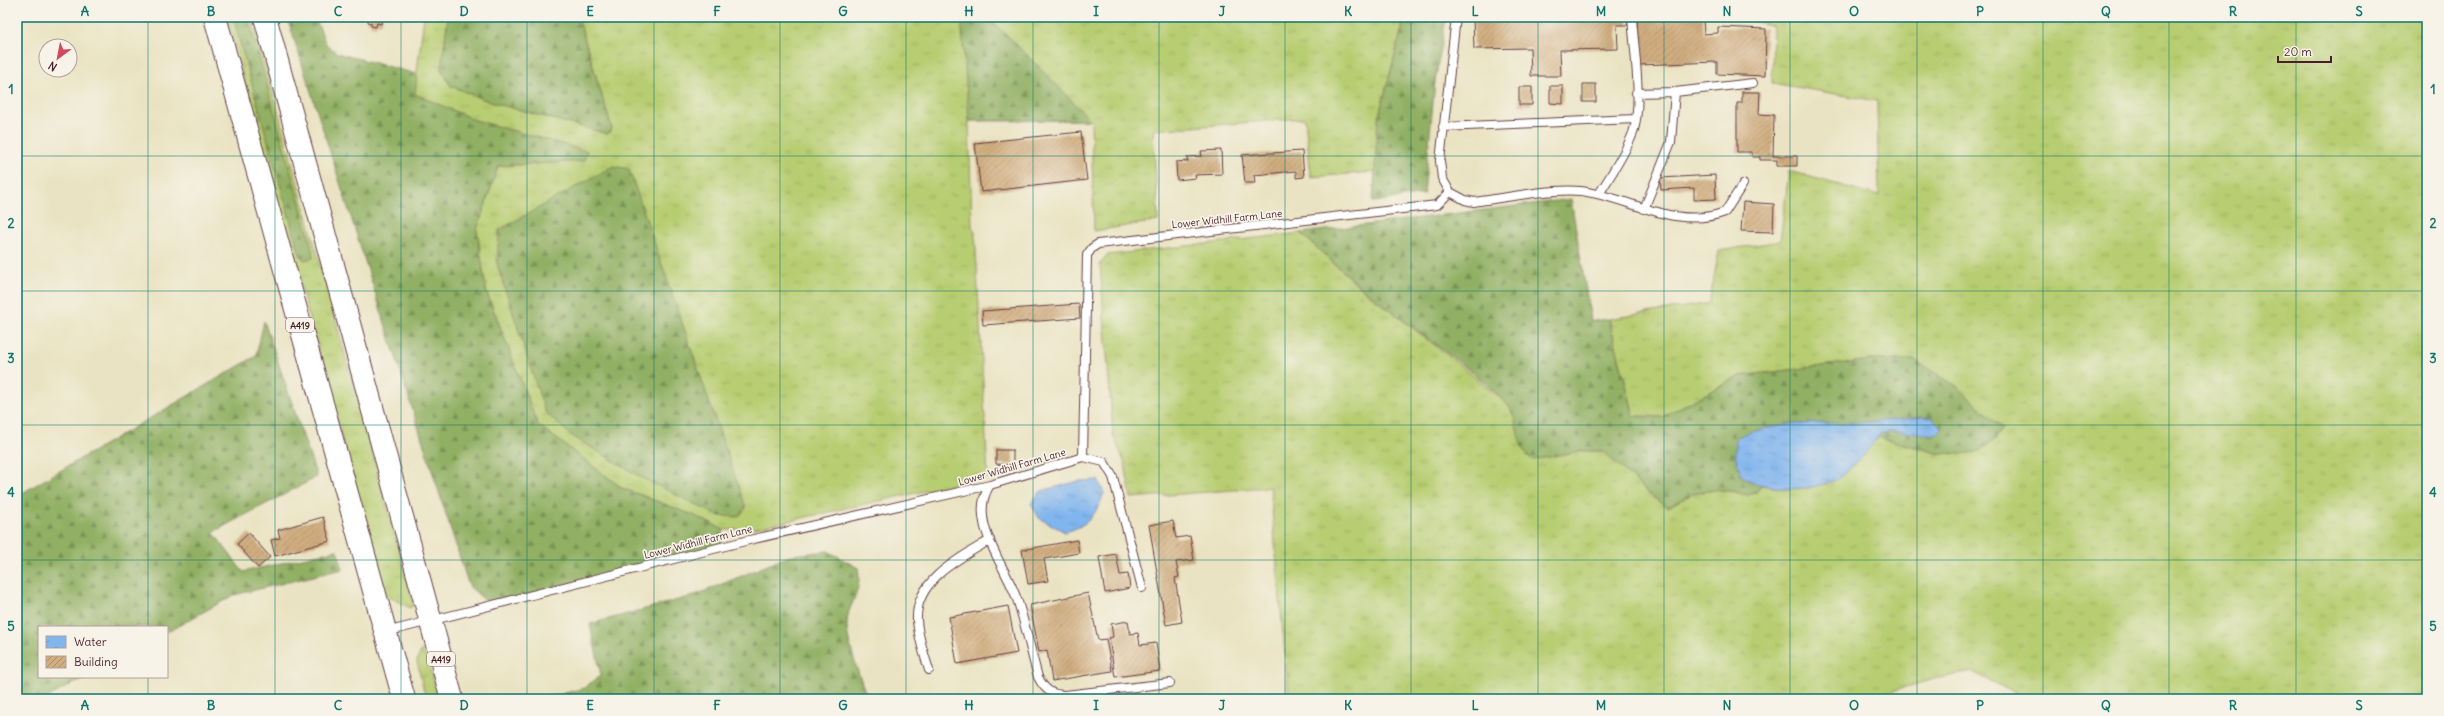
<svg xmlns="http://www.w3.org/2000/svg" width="2444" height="716" font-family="Delius,sans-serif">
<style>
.grass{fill:url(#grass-tufts);stroke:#80764e}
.forest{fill:url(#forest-firs);stroke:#6e6847}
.water{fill:url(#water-ripples);stroke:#666a8c}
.building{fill:url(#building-hatch)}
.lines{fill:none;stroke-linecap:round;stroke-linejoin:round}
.lane-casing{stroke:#623c42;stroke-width:10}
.highway-casing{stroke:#623c42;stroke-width:24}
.lane{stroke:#fff;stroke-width:8}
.highway{stroke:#fff;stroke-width:22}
.grid{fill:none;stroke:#0f766e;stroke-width:1;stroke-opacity:0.55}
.labels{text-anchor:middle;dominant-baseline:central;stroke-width:3.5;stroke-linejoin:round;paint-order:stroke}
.shield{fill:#f7f3e8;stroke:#7e5f64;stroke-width:1}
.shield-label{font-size:9px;font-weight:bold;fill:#4a1f2b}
.street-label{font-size:10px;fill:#4a1f2b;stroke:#f7f3e8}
.neatline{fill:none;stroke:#0f766e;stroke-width:1.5}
.grid-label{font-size:13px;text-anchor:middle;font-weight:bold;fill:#0f766e}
</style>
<defs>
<pattern id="grass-tufts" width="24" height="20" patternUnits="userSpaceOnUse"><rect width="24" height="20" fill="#b7cd71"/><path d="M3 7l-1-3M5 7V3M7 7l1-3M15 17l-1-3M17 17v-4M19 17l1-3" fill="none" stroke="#9fb062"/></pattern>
<pattern id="forest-firs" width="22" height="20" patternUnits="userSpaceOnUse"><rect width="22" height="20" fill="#91b063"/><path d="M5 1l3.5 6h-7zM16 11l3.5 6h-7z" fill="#788f52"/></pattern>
<pattern id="water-ripples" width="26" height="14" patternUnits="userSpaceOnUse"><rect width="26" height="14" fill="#81b5ee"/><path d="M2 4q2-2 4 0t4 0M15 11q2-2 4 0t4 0" fill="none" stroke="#6c93c1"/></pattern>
<pattern id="building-hatch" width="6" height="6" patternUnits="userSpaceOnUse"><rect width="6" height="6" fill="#d1ae80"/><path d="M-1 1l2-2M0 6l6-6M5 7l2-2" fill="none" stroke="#ac8d69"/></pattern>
</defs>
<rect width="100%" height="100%" fill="#f7f3e8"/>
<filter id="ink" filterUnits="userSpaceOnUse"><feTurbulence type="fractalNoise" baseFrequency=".025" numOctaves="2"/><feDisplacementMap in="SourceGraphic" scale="8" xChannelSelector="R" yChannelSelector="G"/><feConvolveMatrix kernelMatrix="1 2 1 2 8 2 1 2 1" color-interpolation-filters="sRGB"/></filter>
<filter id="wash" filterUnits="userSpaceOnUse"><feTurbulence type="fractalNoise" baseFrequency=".012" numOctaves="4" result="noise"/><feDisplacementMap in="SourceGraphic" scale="16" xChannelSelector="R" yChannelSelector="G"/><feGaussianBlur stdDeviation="0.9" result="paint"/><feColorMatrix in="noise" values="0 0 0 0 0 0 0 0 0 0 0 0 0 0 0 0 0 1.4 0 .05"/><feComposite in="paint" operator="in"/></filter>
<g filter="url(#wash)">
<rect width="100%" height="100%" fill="#eae3c3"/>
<path class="grass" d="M 227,17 L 233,17 L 300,255 L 304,260 L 313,258 L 311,244 L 248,17 L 252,17 L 414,605 L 410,608 L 386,595 L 383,588 Z
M 424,17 L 448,17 L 441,69 L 451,86 L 490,102 L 607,134 L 612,128 L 578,17 L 1405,17 L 1378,119 L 1375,172 L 1311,177 L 1305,118 L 1153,130 L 1158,221 L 1094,231 L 1091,120 L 969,121 L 972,227 L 975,232 L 988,477 L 752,529 L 724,530 L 693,515 L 622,488 L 538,425 L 486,290 L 477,230 L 498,166 L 584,161 L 475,120 L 414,94 Z
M 1737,17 L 2427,17 L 2427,699 L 2040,699 L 2015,693 L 1973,672 L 1938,678 L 1862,699 L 1289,699 L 1270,487 L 1131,498 L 1125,464 L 1113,434 L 1100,264 L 1107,255 L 1301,233 L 1356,284 L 1446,354 L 1504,401 L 1514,413 L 1517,428 L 1533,460 L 1580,451 L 1602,451 L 1655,499 L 1668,507 L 1692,494 L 1715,490 L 1756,493 L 1761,485 L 1784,489 L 1808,488 L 1846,473 L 1878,437 L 1937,453 L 1979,452 L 1958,387 L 1913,360 L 1871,360 L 1740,376 L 1662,417 L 1634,416 L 1609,319 L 1709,303 L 1719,251 L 1780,241 L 1789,171 L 1879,196 L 1877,101 L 1772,83 L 1773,26 Z
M 421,650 L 427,659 L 439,699 L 426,699 L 417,661 Z"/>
<path class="forest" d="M 233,17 L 248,17 L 311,244 L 313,258 L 304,260 L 300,255 Z
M 287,17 L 315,17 L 326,44 L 337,53 L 417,74 L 415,94 L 475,120 L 587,151 L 584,161 L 498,166 L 477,230 L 486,291 L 538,425 L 622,488 L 693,515 L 724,530 L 721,547 L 489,604 L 469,586 Z
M 448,17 L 578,17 L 612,129 L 608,134 L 490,102 L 451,86 L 441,69 Z
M 961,17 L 986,17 L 1009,37 L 1091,120 L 969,121 Z
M 1405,17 L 1446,17 L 1435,82 L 1424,194 L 1373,202 L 1378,119 Z
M 613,166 L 629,169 L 746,508 L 738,517 L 719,516 L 644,479 L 572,436 L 545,412 L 497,264 L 499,230 Z
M 1571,199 L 1591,321 L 1609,319 L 1634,416 L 1662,417 L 1740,376 L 1871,360 L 1914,360 L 1958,387 L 2002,428 L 1995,440 L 1978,452 L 1959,454 L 1937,453 L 1878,437 L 1849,436 L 1761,485 L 1756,493 L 1748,495 L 1724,490 L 1715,490 L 1692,494 L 1668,507 L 1655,499 L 1602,451 L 1580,451 L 1533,460 C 1513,447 1522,420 1505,402 C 1480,376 1441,349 1412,327 C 1373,298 1337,267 1301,233 Z
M 264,321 L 317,477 L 213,532 L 243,572 L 337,550 L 343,569 L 234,595 L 167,632 L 167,627 L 39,627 L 39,677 L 85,677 L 45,699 L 17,699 L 17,496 L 256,356 Z
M 828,551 L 858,568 C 863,595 847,603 847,625 C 846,640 862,684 868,699 L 544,699 L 584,688 L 601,675 L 590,624 L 693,596 L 792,555 Z"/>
<path class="water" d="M 1922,417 L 1932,418 L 1942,428 L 1940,432 L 1936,435 L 1892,431 L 1880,434 L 1863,456 L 1841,477 L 1829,483 L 1808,488 L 1784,489 L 1754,483 L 1742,476 L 1735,456 L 1736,440 L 1740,436 L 1751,431 L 1791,424 L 1873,422 Z
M 1098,480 L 1104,493 C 1095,516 1089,525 1065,532 L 1039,518 L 1031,503 L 1041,491 L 1079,481 Z"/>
<g id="blocks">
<path class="building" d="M 369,17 L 383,17 L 381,24 L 377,23 L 376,27 L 371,26 L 371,23 L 368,22 Z
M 1473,17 L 1628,17 L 1628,25 L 1617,25 L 1618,49 L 1560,50 L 1561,76 L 1531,76 L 1530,48 L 1474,49 Z
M 1637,17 L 1703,17 L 1704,34 L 1718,33 L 1718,27 L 1766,29 L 1765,76 L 1717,74 L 1717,62 L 1639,65 Z
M 1583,84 L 1596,84 L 1596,102 L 1583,102 Z
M 1550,86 L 1563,86 L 1563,104 L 1550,103 Z
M 1519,87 L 1532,87 L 1532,105 L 1519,105 Z
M 1742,92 L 1760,92 L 1759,114 L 1774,115 L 1773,156 L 1797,156 L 1797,166 L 1777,166 L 1777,160 L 1760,160 L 1760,157 L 1752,157 L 1752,152 L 1737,152 L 1737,103 L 1742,103 Z
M 1081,132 L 1087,180 L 981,192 L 975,143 Z
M 1221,150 L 1222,174 L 1195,175 L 1196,178 L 1177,180 L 1176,162 L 1188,161 L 1187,157 L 1202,156 L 1201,151 Z
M 1302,151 L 1304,177 L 1296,178 L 1296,171 L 1254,175 L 1255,183 L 1245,183 L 1242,155 Z
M 1715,175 L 1716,199 L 1694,200 L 1694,188 L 1661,190 L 1660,178 Z
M 1743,202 L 1774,204 L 1773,232 L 1741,231 Z
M 1079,304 L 1080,318 L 983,325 L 982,311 Z
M 996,450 L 1013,450 L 1013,465 L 996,464 Z
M 323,517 L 330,541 L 275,556 L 271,540 L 280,538 L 278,530 Z
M 1173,521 L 1176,538 L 1190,536 L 1194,560 L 1176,562 L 1179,577 L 1175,578 L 1182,622 L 1166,625 L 1149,525 Z
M 249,533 L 270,557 L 258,568 L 237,544 Z
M 1077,540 L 1079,553 L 1044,559 L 1048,581 L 1028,584 L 1022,550 Z
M 1116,554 L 1120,575 L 1128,574 L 1130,588 L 1105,593 L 1099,557 Z
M 1088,593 L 1098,640 L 1106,639 L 1112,671 L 1052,681 L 1047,650 L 1039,652 L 1030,605 Z
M 1008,606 L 1017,653 L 957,664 L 949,617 Z
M 1128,621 L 1130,634 L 1138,633 L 1140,645 L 1156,643 L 1160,671 L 1115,677 L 1109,638 L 1113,637 L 1111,624 Z"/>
</g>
</g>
<g filter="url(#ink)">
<use href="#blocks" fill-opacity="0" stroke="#623c42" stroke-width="1"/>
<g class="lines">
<defs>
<path id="lane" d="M 1636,93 L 1675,92 L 1753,83
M 1443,127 L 1636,119
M 1450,192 L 1442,178 L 1440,161 L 1456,17
M 1599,194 C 1611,175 1625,154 1633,133 C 1643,103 1634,49 1632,17
M 1644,209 L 1671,142 L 1675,92
M 1083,457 L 1087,255 L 1092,248 L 1098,244 L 1437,205 L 1450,192 L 1465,200 L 1474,202 C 1503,198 1553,188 1580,191 C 1628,196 1675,231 1725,212 L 1743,184
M 1083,457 L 1104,462 L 1113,477 L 1142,588
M 990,485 C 966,521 1007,567 1018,602 C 1026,627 1031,652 1038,677 C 1044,689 1051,695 1065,695 L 1170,683
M 386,632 L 745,541 L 990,485 L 1083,457
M 929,670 C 924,654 918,637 917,620 C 915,579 961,558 990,540"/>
<path id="highway" d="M 215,17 L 404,699
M 265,17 L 452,699"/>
</defs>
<use href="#lane" class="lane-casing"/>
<use href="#highway" class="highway-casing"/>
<use href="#lane" class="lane"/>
<use href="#highway" class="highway"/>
</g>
</g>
<path class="grid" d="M 148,17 L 148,627M 275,17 L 275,699M 401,17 L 401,699M 527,17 L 527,699M 654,17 L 654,699M 780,17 L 780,699M 906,17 L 906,699M 1033,17 L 1033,699M 1159,17 L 1159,699M 1285,17 L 1285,699M 1411,17 L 1411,699M 1538,17 L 1538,699M 1664,17 L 1664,699M 1790,17 L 1790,699M 1917,17 L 1917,699M 2043,17 L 2043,699M 2169,17 L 2169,699M 2296,17 L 2296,699M 17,156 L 2427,156M 17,291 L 2427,291M 17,425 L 2427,425M 17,560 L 2427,560M 148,677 L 148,699"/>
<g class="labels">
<g class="shield">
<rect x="286" y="318" width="28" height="14" rx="3"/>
<rect x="427" y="652" width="28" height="14" rx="3"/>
</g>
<g class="shield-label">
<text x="300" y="325">A419</text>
<text x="441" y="659">A419</text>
</g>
<g class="street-label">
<text transform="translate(1227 219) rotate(-6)">Lower Widhill Farm Lane</text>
<text transform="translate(1012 467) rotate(-16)">Lower Widhill Farm Lane</text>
<text transform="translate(698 542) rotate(-14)">Lower Widhill Farm Lane</text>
</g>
</g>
<rect width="2444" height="716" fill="none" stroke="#f7f3e8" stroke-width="44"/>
<rect x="38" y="626" width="130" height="52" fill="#f7f3e8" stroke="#b29e9c"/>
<rect x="46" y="636" width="20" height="12" fill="url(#water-ripples)" stroke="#b29e9c"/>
<text x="74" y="646" font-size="12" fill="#4a1f2b">Water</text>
<rect x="46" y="656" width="20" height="12" fill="url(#building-hatch)" stroke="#b29e9c"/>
<text x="74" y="666" font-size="12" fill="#4a1f2b">Building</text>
<g transform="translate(58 58) rotate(212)"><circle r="19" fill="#f7f3e8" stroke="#b29e9c"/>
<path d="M0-3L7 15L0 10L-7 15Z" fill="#d1495b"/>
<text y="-6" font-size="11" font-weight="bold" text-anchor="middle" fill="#4a1f2b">N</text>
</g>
<path d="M2278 56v6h53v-6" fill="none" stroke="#4a1f2b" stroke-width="2"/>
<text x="2284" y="56" font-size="12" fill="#4a1f2b" stroke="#f7f3e8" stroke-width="3" paint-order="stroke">20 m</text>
<rect x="22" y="22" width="2400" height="672" class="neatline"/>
<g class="grid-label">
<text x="85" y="16">A</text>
<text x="211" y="16">B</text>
<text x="338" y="16">C</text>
<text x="464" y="16">D</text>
<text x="590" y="16">E</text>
<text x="717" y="16">F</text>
<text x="843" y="16">G</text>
<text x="969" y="16">H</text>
<text x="1096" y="16">I</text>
<text x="1222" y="16">J</text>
<text x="1348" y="16">K</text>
<text x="1475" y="16">L</text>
<text x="1601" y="16">M</text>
<text x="1727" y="16">N</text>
<text x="1854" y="16">O</text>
<text x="1980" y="16">P</text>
<text x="2106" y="16">Q</text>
<text x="2233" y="16">R</text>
<text x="2359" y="16">S</text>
<text x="11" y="94">1</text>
<text x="2433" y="94">1</text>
<text x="11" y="228">2</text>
<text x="2433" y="228">2</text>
<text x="11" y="363">3</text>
<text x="2433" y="363">3</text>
<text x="11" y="497">4</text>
<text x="2433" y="497">4</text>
<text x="11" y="631">5</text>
<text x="2433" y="631">5</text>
<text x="85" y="710">A</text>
<text x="211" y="710">B</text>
<text x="338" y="710">C</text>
<text x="464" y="710">D</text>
<text x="590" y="710">E</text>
<text x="717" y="710">F</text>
<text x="843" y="710">G</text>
<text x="969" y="710">H</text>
<text x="1096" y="710">I</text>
<text x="1222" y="710">J</text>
<text x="1348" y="710">K</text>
<text x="1475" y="710">L</text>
<text x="1601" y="710">M</text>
<text x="1727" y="710">N</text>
<text x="1854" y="710">O</text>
<text x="1980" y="710">P</text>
<text x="2106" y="710">Q</text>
<text x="2233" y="710">R</text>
<text x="2359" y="710">S</text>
</g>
</svg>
